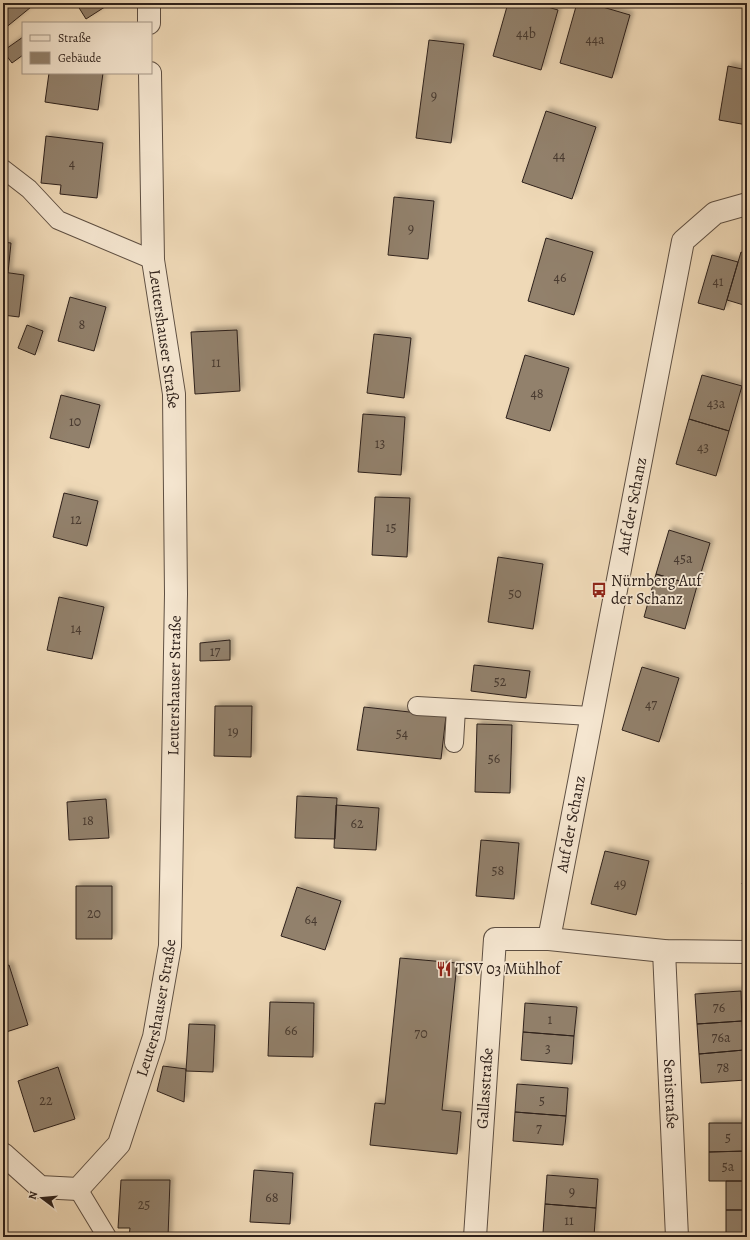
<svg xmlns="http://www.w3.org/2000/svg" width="750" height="1240" font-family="Alegreya,serif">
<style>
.building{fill:#92816c;stroke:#2e211b;filter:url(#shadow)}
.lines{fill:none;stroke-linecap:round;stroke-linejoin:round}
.service-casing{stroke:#5e4f42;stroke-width:20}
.minor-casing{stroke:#5e4f42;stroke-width:24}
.service{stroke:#f5e6d0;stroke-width:18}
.minor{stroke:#f5e6d0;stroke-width:22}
.labels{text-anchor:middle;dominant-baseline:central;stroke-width:3.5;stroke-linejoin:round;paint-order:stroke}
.number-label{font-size:14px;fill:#47392f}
.street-label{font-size:16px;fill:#2e211b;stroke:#f5e6d0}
.poi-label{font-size:16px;fill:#2e211b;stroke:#f5e6d0;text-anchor:start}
</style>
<defs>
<filter id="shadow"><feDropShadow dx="3.5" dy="-3.5" stdDeviation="2" flood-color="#0004"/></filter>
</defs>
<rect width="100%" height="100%" fill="#efd9b7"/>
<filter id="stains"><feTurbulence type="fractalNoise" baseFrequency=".005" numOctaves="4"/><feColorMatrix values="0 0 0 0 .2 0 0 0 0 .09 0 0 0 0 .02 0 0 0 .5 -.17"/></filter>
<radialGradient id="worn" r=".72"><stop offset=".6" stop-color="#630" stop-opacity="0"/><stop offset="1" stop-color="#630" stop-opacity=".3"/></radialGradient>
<path class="building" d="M 3,3 L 36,3 L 4,29 L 3,28 Z
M 76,3 L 111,3 L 86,19 Z
M 508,3 L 534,3 L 558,10 L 541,70 L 493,56 Z
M 577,3 L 589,3 L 630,15 L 612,78 L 560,63 Z
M 23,37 L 23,55 L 12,63 L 3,51 Z
M 429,40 L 464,44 L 451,143 L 416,138 Z
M 728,66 L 747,70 L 747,125 L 719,120 Z
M 49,73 L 103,73 L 98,110 L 45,102 Z
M 546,111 L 596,127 L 572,199 L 522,182 Z
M 46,136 L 103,143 L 97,198 L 60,194 L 61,185 L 41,183 Z
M 394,197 L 434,201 L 428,259 L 388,255 Z
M 546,238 L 593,252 L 574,315 L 528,301 Z
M 3,242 L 11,243 L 8,273 L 3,272 Z
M 741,252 L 747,254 L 747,306 L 727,300 Z
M 712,255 L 738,262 L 724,310 L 698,303 Z
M 3,272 L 24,275 L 19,317 L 3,315 Z
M 70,297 L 106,307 L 94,351 L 58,341 Z
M 27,325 L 43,331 L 35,355 L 18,348 Z
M 237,330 L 240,391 L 195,394 L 191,332 Z
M 374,334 L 411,338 L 404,398 L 367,393 Z
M 525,355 L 569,368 L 550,431 L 506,418 Z
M 702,375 L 742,386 L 729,431 L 689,419 Z
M 61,395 L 100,405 L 89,448 L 50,438 Z
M 363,414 L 405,417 L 401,475 L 358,472 Z
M 689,419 L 729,431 L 716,476 L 676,464 Z
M 64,493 L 98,501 L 87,546 L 53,537 Z
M 375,497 L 410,498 L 407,557 L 372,555 Z
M 669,530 L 710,543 L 697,586 L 656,574 Z
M 498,557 L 543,564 L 533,629 L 488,622 Z
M 656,574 L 697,586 L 685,629 L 644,617 Z
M 59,597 L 104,607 L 92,659 L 47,650 Z
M 230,640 L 230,660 L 200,661 L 200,643 Z
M 474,665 L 530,671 L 526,698 L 471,691 Z
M 642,667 L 679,678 L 659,742 L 622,730 Z
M 215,706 L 252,706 L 251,757 L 214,756 Z
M 364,707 L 446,716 L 441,759 L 357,750 Z
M 477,724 L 512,725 L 510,793 L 475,792 Z
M 297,796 L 337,798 L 335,839 L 295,838 Z
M 106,799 L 109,838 L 69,840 L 67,802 Z
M 336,805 L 379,808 L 376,850 L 334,848 Z
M 481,840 L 519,843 L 514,899 L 476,896 Z
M 605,851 L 649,861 L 636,915 L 591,904 Z
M 747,869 L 747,886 L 742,884 Z
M 76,886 L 112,886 L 112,939 L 76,939 Z
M 297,887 L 341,901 L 325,950 L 281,936 Z
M 400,958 L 457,963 L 442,1110 L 461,1112 L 457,1154 L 370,1145 L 375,1103 L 385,1104 Z
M 9,965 L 28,1025 L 3,1033 L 3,967 Z
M 741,991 L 742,1021 L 697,1024 L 695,994 Z
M 270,1002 L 314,1003 L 313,1057 L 268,1056 Z
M 525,1003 L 577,1007 L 574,1036 L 523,1032 Z
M 742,1021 L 744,1050 L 699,1054 L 697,1024 Z
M 189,1024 L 215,1025 L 213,1072 L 186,1071 Z
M 523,1032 L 574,1036 L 572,1064 L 521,1060 Z
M 744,1050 L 746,1080 L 701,1083 L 699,1054 Z
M 163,1066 L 186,1069 L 184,1102 L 157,1091 Z
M 58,1067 L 75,1119 L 34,1132 L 18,1081 Z
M 517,1084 L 568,1088 L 566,1116 L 515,1112 Z
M 515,1112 L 566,1116 L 563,1145 L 513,1141 Z
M 709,1123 L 747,1123 L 747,1151 L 709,1152 Z
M 747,1151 L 747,1181 L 709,1181 L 709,1152 Z
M 254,1170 L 293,1173 L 290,1224 L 250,1222 Z
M 547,1175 L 598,1179 L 596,1208 L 545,1204 Z
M 121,1180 L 170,1180 L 168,1237 L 129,1237 L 130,1228 L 118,1228 Z
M 726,1181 L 747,1181 L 747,1210 L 726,1210 Z
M 545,1204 L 596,1208 L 594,1236 L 543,1233 Z
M 726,1210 L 747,1210 L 747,1237 L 726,1237 Z"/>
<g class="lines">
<defs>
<path id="service" d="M 3,169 L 29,189 L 58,220 L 153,260
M 417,706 L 591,716
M 454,743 L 456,709
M 78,1189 L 107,1237"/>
<g id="minor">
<path d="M 149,3 L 149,23"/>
<path id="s1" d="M 549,939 L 683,241 L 715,213 L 747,204"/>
<path id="s2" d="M 664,951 L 677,1237"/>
<path id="s3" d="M 3,1154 L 40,1187 L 78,1189 L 119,1144 L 154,1037 L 170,946 L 176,594 L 174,394 L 153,260 L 150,73"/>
<path id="s4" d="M 475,1237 L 495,939 L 549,939 L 664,951 L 747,952"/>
</g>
</defs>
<use href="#service" class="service-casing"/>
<use href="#minor" class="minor-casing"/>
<use href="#service" class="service"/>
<use href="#minor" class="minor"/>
</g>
<defs>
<symbol id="bus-bare" viewBox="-9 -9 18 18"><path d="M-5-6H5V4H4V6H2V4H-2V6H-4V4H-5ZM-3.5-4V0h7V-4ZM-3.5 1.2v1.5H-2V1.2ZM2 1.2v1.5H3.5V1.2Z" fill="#8f2418" stroke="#f5e6d0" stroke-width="2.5" paint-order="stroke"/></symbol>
<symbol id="restaurant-bare" viewBox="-9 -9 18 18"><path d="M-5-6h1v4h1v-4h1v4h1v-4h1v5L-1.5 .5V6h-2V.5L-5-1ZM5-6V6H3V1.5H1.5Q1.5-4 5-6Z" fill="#8f2418" stroke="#f5e6d0" stroke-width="2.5" paint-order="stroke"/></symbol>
</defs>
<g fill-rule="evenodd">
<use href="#bus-bare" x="588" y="579" width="22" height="22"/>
<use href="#restaurant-bare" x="433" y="958" width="22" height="22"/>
</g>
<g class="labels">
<g class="number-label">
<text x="526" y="33">44b</text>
<text x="595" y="39">44a</text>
<text x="434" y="95">9</text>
<text x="559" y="155">44</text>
<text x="72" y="163">4</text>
<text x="411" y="228">9</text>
<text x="560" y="277">46</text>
<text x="718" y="281">41</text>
<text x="82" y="324">8</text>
<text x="216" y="362">11</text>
<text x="537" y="393">48</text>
<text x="716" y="403">43a</text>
<text x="75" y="421">10</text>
<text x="380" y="443">13</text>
<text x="703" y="447">43</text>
<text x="76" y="519">12</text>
<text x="391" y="527">15</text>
<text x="683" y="558">45a</text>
<text x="515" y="593">50</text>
<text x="76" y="628">14</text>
<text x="215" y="651">17</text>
<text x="500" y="681">52</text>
<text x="651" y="704">47</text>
<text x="233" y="731">19</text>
<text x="402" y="733">54</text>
<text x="494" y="758">56</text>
<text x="88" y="820">18</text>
<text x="357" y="823">62</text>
<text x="498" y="870">58</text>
<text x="620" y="883">49</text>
<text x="94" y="913">20</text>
<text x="311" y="919">64</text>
<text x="719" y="1007">76</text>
<text x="550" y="1019">1</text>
<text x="291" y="1030">66</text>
<text x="421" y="1033">70</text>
<text x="721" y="1037">76a</text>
<text x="548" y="1048">3</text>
<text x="723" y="1067">78</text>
<text x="46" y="1100">22</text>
<text x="542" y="1100">5</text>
<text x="539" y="1128">7</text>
<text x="728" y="1137">5</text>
<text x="728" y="1166">5a</text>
<text x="572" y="1191">9</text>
<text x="272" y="1197">68</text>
<text x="144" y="1204">25</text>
<text x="569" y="1220">11</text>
</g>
<g class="street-label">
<text transform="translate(164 339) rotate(82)">Leutershauser Straße</text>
<text stroke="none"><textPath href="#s1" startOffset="441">Auf der Schanz</textPath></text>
<text stroke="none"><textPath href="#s3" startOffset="614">Leutershauser Straße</textPath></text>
<text stroke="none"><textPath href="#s1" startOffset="117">Auf der Schanz</textPath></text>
<text stroke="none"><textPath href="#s3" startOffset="290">Leutershauser Straße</textPath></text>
<text stroke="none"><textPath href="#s4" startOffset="149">Gallasstraße</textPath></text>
<text stroke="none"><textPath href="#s2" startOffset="143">Senistraße</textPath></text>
</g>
<g class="poi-label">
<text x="611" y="581">Nürnberg Auf<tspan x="611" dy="18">der Schanz</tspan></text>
<text x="456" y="969">TSV 03 Mühlhof</text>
</g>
</g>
<rect width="750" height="1240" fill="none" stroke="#efd9b7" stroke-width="16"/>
<rect x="4" y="4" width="742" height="1232" fill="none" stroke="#2e211b" stroke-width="2"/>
<rect x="8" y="8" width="734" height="1224" fill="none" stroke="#2e211b"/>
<rect x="22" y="22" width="130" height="52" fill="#f5e6d0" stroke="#a59788"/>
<rect x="30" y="35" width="20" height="6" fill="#f5e6d0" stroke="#a59788"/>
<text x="58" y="42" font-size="12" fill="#2e211b">Straße</text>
<rect x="30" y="52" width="20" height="12" fill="#92816c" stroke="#a59788"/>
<text x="58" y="62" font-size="12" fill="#2e211b">Gebäude</text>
<g transform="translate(42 1198) rotate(286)" stroke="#f5e6d0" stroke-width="3" paint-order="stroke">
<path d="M0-3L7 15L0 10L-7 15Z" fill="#2e211b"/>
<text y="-6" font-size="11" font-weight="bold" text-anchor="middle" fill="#2e211b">N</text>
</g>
<rect width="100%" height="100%" filter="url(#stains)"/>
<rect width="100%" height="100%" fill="url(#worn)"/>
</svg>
